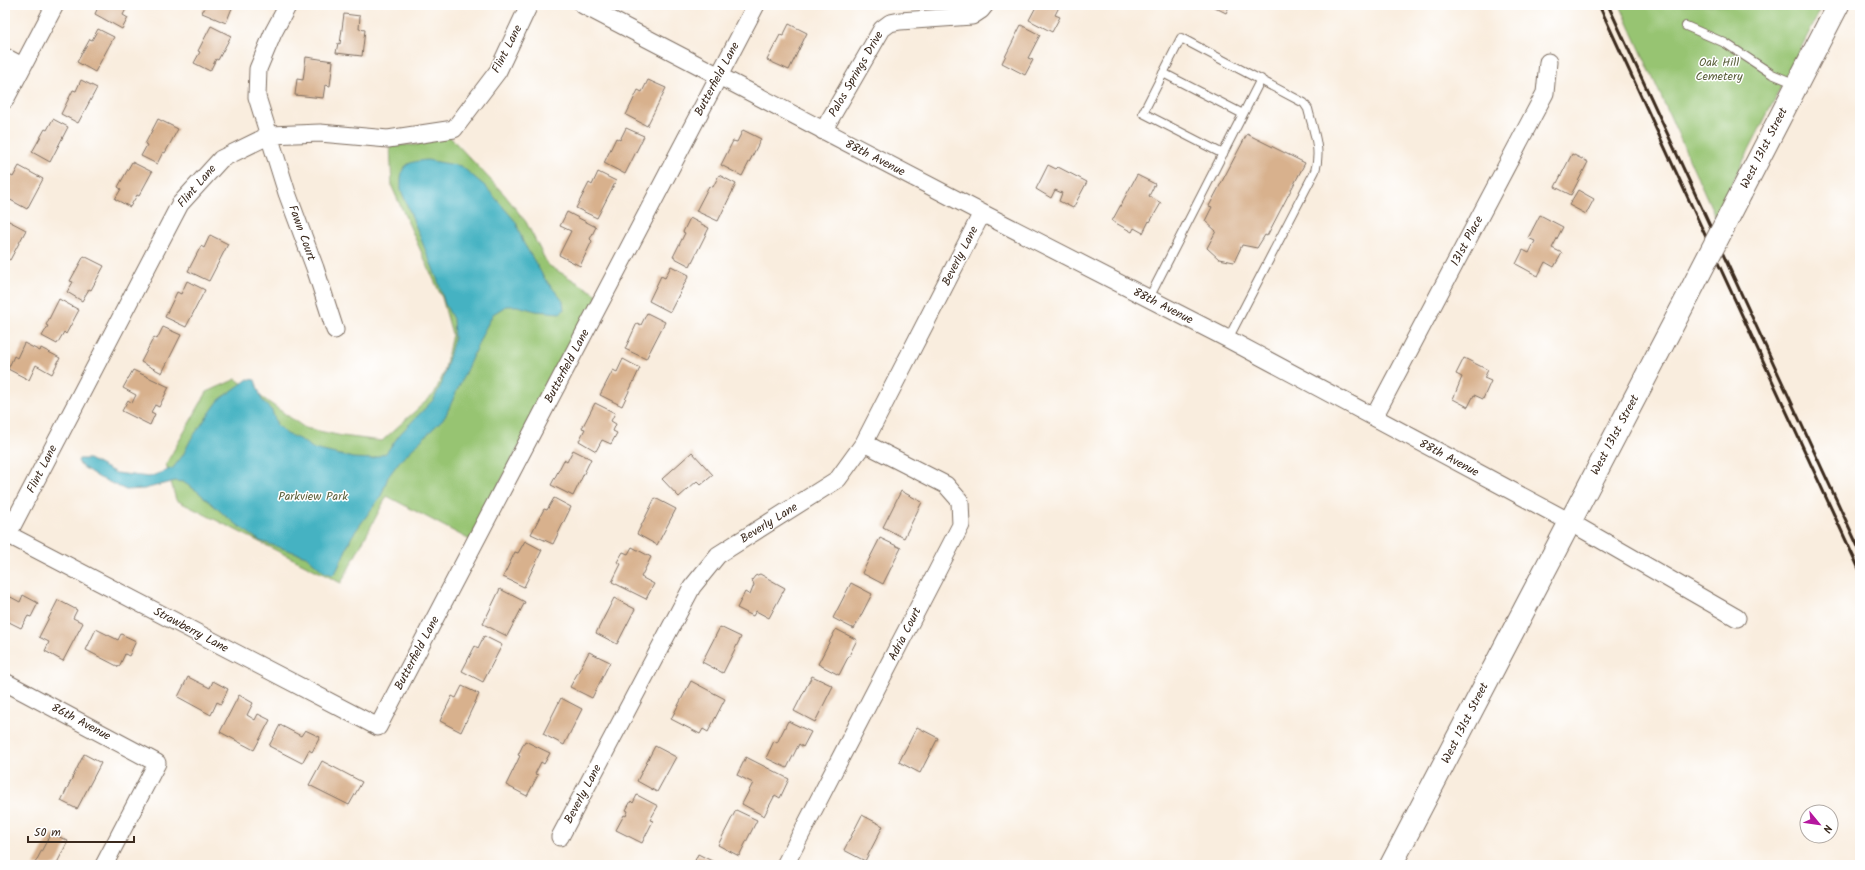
<svg xmlns="http://www.w3.org/2000/svg" width="1865" height="870" font-family="Kalam,sans-serif">
<style>
.green{fill:#97c472;stroke:#697748}
.water{fill:#45b2c2;stroke:#406e70}
.building{fill:#d8b18d}
.lines{fill:none;stroke-linecap:round;stroke-linejoin:round}
.lane-casing{stroke:#7e6e61;stroke-width:10}
.street-casing{stroke:#7e6e61;stroke-width:19}
.secondary-casing{stroke:#7e6e61;stroke-width:24}
.lane{stroke:#fff;stroke-width:8}
.street{stroke:#fff;stroke-width:17}
.secondary{stroke:#fff;stroke-width:22}
.rail{stroke:#3b2a1e;stroke-width:3}
.secondary-bridge-casing{stroke:#7e6e61;stroke-width:24;stroke-linecap:butt}
.secondary-bridge{stroke:#fff;stroke-width:22}
.labels{text-anchor:middle;dominant-baseline:central;stroke-width:3;stroke-linejoin:round;paint-order:stroke}
.street-label{font-size:12px;fill:#3b2a1e;stroke:#fff}
.park-label{font-size:12px;fill:#5b603b;stroke:#fff}
</style>
<rect width="100%" height="100%" fill="#fff"/>
<filter id="ink" filterUnits="userSpaceOnUse"><feTurbulence type="fractalNoise" baseFrequency=".025" numOctaves="2"/><feDisplacementMap in="SourceGraphic" scale="8" xChannelSelector="R" yChannelSelector="G"/><feConvolveMatrix kernelMatrix="1 2 1 2 8 2 1 2 1" color-interpolation-filters="sRGB"/></filter>
<filter id="wash" filterUnits="userSpaceOnUse"><feTurbulence type="fractalNoise" baseFrequency=".012" numOctaves="4" result="noise"/><feDisplacementMap in="SourceGraphic" scale="16" xChannelSelector="R" yChannelSelector="G"/><feGaussianBlur stdDeviation="0.9" result="paint"/><feColorMatrix in="noise" values="0 0 0 0 0 0 0 0 0 0 0 0 0 0 0 0 0 1.4 0 .05"/><feComposite in="paint" operator="in"/></filter>
<g filter="url(#wash)">
<rect width="100%" height="100%" fill="#f9edde"/>
<path class="green" d="M 1620,5 L 1823,5 L 1715,216 Z
M 449,136 L 504,194 L 526,222 L 548,265 L 598,295 L 470,540 L 387,496 L 341,583 L 176,500 L 166,464 L 207,392 L 236,379 L 305,428 L 342,436 L 382,441 L 434,394 L 444,373 L 452,334 L 442,298 L 392,187 L 390,145 L 416,145 Z"/>
<path class="water" d="M 427,160 L 461,166 L 485,186 L 516,222 L 523,242 L 545,279 L 563,301 L 564,310 L 560,313 L 536,311 L 517,306 L 506,306 L 493,314 L 484,331 L 445,417 L 399,462 L 388,477 L 381,496 L 352,536 L 337,570 L 333,575 L 324,572 L 306,556 L 260,541 L 228,518 L 197,491 L 183,482 L 175,481 L 144,489 L 126,490 L 98,477 L 80,465 L 78,461 L 79,459 L 89,459 L 116,473 L 149,477 L 173,468 L 183,455 L 191,439 L 219,400 L 248,379 L 255,380 L 262,400 L 272,411 L 277,425 L 287,434 L 299,439 L 314,449 L 353,458 L 372,459 L 386,453 L 400,434 L 434,399 L 442,383 L 454,339 L 453,319 L 445,304 L 438,281 L 401,190 C 400,167 403,162 427,160 Z"/>
<g id="blocks">
<path class="building" d="M 99,5 L 128,5 L 123,15 L 128,18 L 122,29 L 95,14 Z
M 205,5 L 227,5 L 232,8 L 226,23 L 202,13 Z
M 1037,5 L 1060,5 L 1055,15 L 1060,17 L 1052,32 L 1029,20 Z
M 1210,5 L 1230,5 L 1226,13 Z
M 344,14 L 360,16 L 359,29 L 365,30 L 362,56 L 336,53 L 338,43 L 340,44 Z
M 789,24 L 807,33 L 789,70 L 767,60 L 780,35 L 783,36 Z
M 1021,25 L 1040,35 L 1028,58 L 1033,60 L 1025,75 L 1002,63 Z
M 211,26 L 231,36 L 218,60 L 216,59 L 210,71 L 194,63 L 200,52 L 198,51 Z
M 98,29 L 114,37 L 95,72 L 77,62 L 90,39 L 92,40 Z
M 306,57 L 333,61 L 330,86 L 325,85 L 323,98 L 295,95 L 297,79 L 303,80 Z
M 81,80 L 97,88 L 78,123 L 61,114 L 73,90 L 76,91 Z
M 648,80 L 666,88 L 647,126 L 626,115 L 638,90 L 642,92 Z
M 53,119 L 68,127 L 50,162 L 32,152 L 45,129 L 47,130 Z
M 158,119 L 178,129 L 165,153 L 163,152 L 157,164 L 141,156 L 147,145 L 145,144 Z
M 626,128 L 644,136 L 625,174 L 604,163 L 616,138 L 620,140 Z
M 743,130 L 761,139 L 742,176 L 721,165 L 733,141 L 737,142 Z
M 1247,134 L 1305,163 L 1267,236 L 1265,235 L 1257,248 L 1242,245 L 1234,262 L 1219,259 L 1207,248 L 1216,231 L 1205,221 L 1212,207 L 1209,206 Z
M 1572,154 L 1588,162 L 1571,195 L 1555,187 Z
M 132,162 L 152,172 L 139,196 L 137,195 L 130,207 L 115,199 L 121,189 L 118,187 Z
M 1048,165 L 1056,169 L 1058,167 L 1087,182 L 1073,208 L 1059,201 L 1062,193 L 1055,190 L 1051,198 L 1036,189 Z
M 19,166 L 43,179 L 27,209 L 5,197 L 5,179 L 7,174 L 13,177 Z
M 598,172 L 616,181 L 597,218 L 576,208 L 589,183 L 592,185 Z
M 719,175 L 736,184 L 718,221 L 696,211 L 709,186 L 713,187 Z
M 1137,175 L 1155,184 L 1149,196 L 1161,203 L 1150,222 L 1149,221 L 1143,233 L 1134,228 L 1132,232 L 1112,221 Z
M 1578,190 L 1594,199 L 1586,214 L 1569,205 Z
M 567,212 L 596,227 L 590,239 L 592,241 L 580,266 L 559,255 L 571,231 L 560,226 Z
M 1540,215 L 1563,227 L 1552,248 L 1562,253 L 1554,267 L 1545,262 L 1538,276 L 1516,264 L 1523,250 L 1529,253 L 1535,241 L 1528,238 Z
M 690,218 L 709,228 L 690,266 L 673,257 L 685,233 L 683,232 Z
M 5,219 L 26,230 L 10,260 L 5,257 Z
M 210,235 L 228,244 L 209,281 L 188,271 L 201,246 L 204,248 Z
M 84,256 L 104,266 L 91,290 L 89,289 L 82,301 L 67,292 L 73,282 L 70,281 Z
M 671,266 L 689,275 L 670,312 L 649,301 L 661,276 L 665,278 Z
M 187,281 L 205,290 L 186,327 L 165,317 L 177,292 L 181,294 Z
M 59,299 L 79,310 L 66,334 L 64,332 L 57,344 L 42,336 L 48,326 L 46,325 Z
M 647,313 L 665,322 L 646,359 L 625,349 L 637,323 L 641,325 Z
M 163,327 L 181,335 L 162,373 L 141,362 L 154,337 L 157,339 Z
M 24,343 L 40,351 L 41,348 L 60,358 L 52,374 L 36,365 L 29,380 L 8,369 L 14,356 L 17,358 Z
M 1464,358 L 1488,370 L 1484,378 L 1491,381 L 1483,399 L 1474,395 L 1468,407 L 1453,399 L 1462,377 L 1456,374 Z
M 623,359 L 640,368 L 622,406 L 600,395 L 613,370 L 617,372 Z
M 133,370 L 169,387 L 159,407 L 155,405 L 151,412 L 155,414 L 150,425 L 122,411 L 128,400 L 132,403 L 136,395 L 123,388 Z
M 595,403 L 615,413 L 611,421 L 616,424 L 613,431 L 617,433 L 611,444 L 602,440 L 596,451 L 579,441 L 585,429 L 582,428 Z
M 573,450 L 591,459 L 573,496 L 551,485 L 564,460 L 567,462 Z
M 692,452 L 713,475 L 701,485 L 697,481 L 679,497 L 662,479 Z
M 901,491 L 922,502 L 904,538 L 883,527 Z
M 554,498 L 571,507 L 553,544 L 531,534 L 544,509 L 547,510 Z
M 655,498 L 676,509 L 657,545 L 637,534 Z
M 880,538 L 901,548 L 883,584 L 862,573 Z
M 525,541 L 542,550 L 524,587 L 503,577 L 515,552 L 518,553 Z
M 632,547 L 651,557 L 641,577 L 654,584 L 646,599 L 612,582 L 621,564 L 617,562 L 623,552 L 628,554 Z
M 760,574 L 785,588 L 769,618 L 756,611 L 753,616 L 737,608 L 745,592 L 750,595 L 754,585 L 752,580 L 755,576 Z
M 851,583 L 872,594 L 854,629 L 833,618 Z
M 500,589 L 525,602 L 507,636 L 483,624 Z
M 5,594 L 20,602 L 23,595 L 38,603 L 31,617 L 28,616 L 21,628 L 5,620 Z
M 614,598 L 635,609 L 617,644 L 596,633 Z
M 58,600 L 77,610 L 73,618 L 83,623 L 63,661 L 45,651 L 49,642 L 39,637 Z
M 720,627 L 741,637 L 723,673 L 702,662 Z
M 96,629 L 118,640 L 121,634 L 136,641 L 129,656 L 125,654 L 119,667 L 86,650 Z
M 836,629 L 857,640 L 839,675 L 818,664 Z
M 484,636 L 502,645 L 483,682 L 462,671 L 475,646 L 478,648 Z
M 589,652 L 610,662 L 592,698 L 570,687 Z
M 812,676 L 833,686 L 815,722 L 794,711 Z
M 188,677 L 210,688 L 213,681 L 228,689 L 221,704 L 217,702 L 211,715 L 178,697 Z
M 691,681 L 725,699 L 708,732 L 703,729 L 700,734 L 671,719 Z
M 462,686 L 479,694 L 461,732 L 440,721 L 452,696 L 456,698 Z
M 239,695 L 253,703 L 247,715 L 255,720 L 258,714 L 270,720 L 254,750 L 220,732 Z
M 561,698 L 582,709 L 564,745 L 543,734 Z
M 788,721 L 811,732 L 803,747 L 799,744 L 787,768 L 766,758 L 774,741 L 777,743 Z
M 280,725 L 301,736 L 305,730 L 320,737 L 312,752 L 309,750 L 302,763 L 269,746 Z
M 917,727 L 938,738 L 920,773 L 899,762 Z
M 525,741 L 550,753 L 544,764 L 541,762 L 535,774 L 538,775 L 527,796 L 506,785 L 520,756 L 518,755 Z
M 655,746 L 676,757 L 657,792 L 637,781 Z
M 84,754 L 101,763 L 77,809 L 61,801 Z
M 746,757 L 789,779 L 780,798 L 775,795 L 764,816 L 742,804 L 753,783 L 737,775 Z
M 322,761 L 362,782 L 349,805 L 309,785 Z
M 637,795 L 658,806 L 650,820 L 653,821 L 642,843 L 616,830 L 624,815 L 626,816 L 628,811 L 626,810 L 631,801 L 633,803 Z
M 736,810 L 757,820 L 739,856 L 718,845 Z
M 862,815 L 883,826 L 865,861 L 844,850 Z
M 51,833 L 68,841 L 56,865 L 34,865 Z
M 698,854 L 720,865 L 693,865 Z"/>
</g>
</g>
<g filter="url(#ink)">
<use href="#blocks" fill-opacity="0" stroke="#7e6e61" stroke-width="1"/>
<g class="lines">
<defs>
<path id="lane" d="M 1686,26 L 1725,43 L 1772,74 L 1796,84
M 1163,73 L 1243,114
M 1223,154 L 1143,113 L 1181,38 L 1304,103 L 1308,109 C 1313,130 1322,150 1315,171 L 1228,339
M 1149,298 L 1261,79"/>
<path id="street" d="M 288,5 L 273,33 L 258,69 L 257,97 L 287,193 L 315,268 L 335,330
M 583,5 L 982,213 L 1228,339 L 1570,522 L 1737,618
M 5,57 L 22,66
M 5,100 L 55,5
M 823,131 L 882,29 L 890,23 L 900,21 L 972,16 L 981,10 L 985,5
M 1374,417 L 1545,93 L 1548,62
M 5,533 L 378,727 L 756,5
M 8,534 L 180,204 L 221,159 L 270,135 L 320,133 L 388,139 L 454,129 L 498,71 L 529,5
M 5,682 L 157,763 L 104,865
M 560,837 L 692,587 L 718,555 L 838,479 L 864,443 L 982,213
M 785,865 L 961,525 L 960,501 L 946,485 L 864,443"/>
<path id="secondary" d="M 1741,193 L 1838,5
M 1391,865 L 1688,296"/>
</defs>
<use href="#lane" class="lane-casing"/>
<use href="#street" class="street-casing"/>
<use href="#secondary" class="secondary-casing"/>
<use href="#lane" class="lane"/>
<use href="#street" class="street"/>
<use href="#secondary" class="secondary"/>
<path class="rail" d="M 1599,5 L 1860,571
M 1608,5 L 1860,551"/>
<defs>
<path id="secondary-bridge" d="M 1688,296 L 1741,193"/>
</defs>
<use href="#secondary-bridge" class="secondary-bridge-casing"/>
<use href="#secondary-bridge" class="secondary-bridge"/>
</g>
</g>
<g class="labels">
<g class="street-label">
<text transform="translate(507 49) rotate(-63)">Flint Lane</text>
<text transform="translate(856 74) rotate(-60)">Palos Springs Drive</text>
<text transform="translate(717 79) rotate(-62)">Butterfield Lane</text>
<text transform="translate(1764 148) rotate(-63)">West 131st Street</text>
<text transform="translate(875 158) rotate(27)">88th Avenue</text>
<text transform="translate(197 186) rotate(-49)">Flint Lane</text>
<text transform="translate(302 233) rotate(70)">Fawn Court</text>
<text transform="translate(1467 241) rotate(-62)">131st Place</text>
<text transform="translate(960 256) rotate(-63)">Beverly Lane</text>
<text transform="translate(1163 306) rotate(27)">88th Avenue</text>
<text transform="translate(567 366) rotate(-62)">Butterfield Lane</text>
<text transform="translate(1615 435) rotate(-62)">West 131st Street</text>
<text transform="translate(1449 458) rotate(28)">88th Avenue</text>
<text transform="translate(42 469) rotate(-63)">Flint Lane</text>
<text transform="translate(769 523) rotate(-32)">Beverly Lane</text>
<text transform="translate(191 630) rotate(28)">Strawberry Lane</text>
<text transform="translate(905 634) rotate(-63)">Adria Court</text>
<text transform="translate(417 653) rotate(-62)">Butterfield Lane</text>
<text transform="translate(81 722) rotate(28)">86th Avenue</text>
<text transform="translate(1465 723) rotate(-63)">West 131st Street</text>
<text transform="translate(583 794) rotate(-62)">Beverly Lane</text>
</g>
<g class="park-label">
<text x="1719" y="62">Oak Hill<tspan x="1719" dy="14">Cemetery</tspan></text>
<text x="313" y="496">Parkview Park</text>
</g>
</g>
<rect width="1865" height="870" fill="none" stroke="#fff" stroke-width="20"/>
<g transform="translate(1819 824) rotate(119)"><circle r="19" fill="#ffffff" stroke="#b1aaa5"/>
<path d="M0-3L7 15L0 10L-7 15Z" fill="#b5179e"/>
<text y="-6" font-size="11" font-weight="bold" text-anchor="middle" fill="#3b2a1e">N</text>
</g>
<path d="M28 836v6h106v-6" fill="none" stroke="#3b2a1e" stroke-width="2"/>
<text x="34" y="836" font-size="12" fill="#3b2a1e" stroke="#ffffff" stroke-width="3" paint-order="stroke">50 m</text>
</svg>
